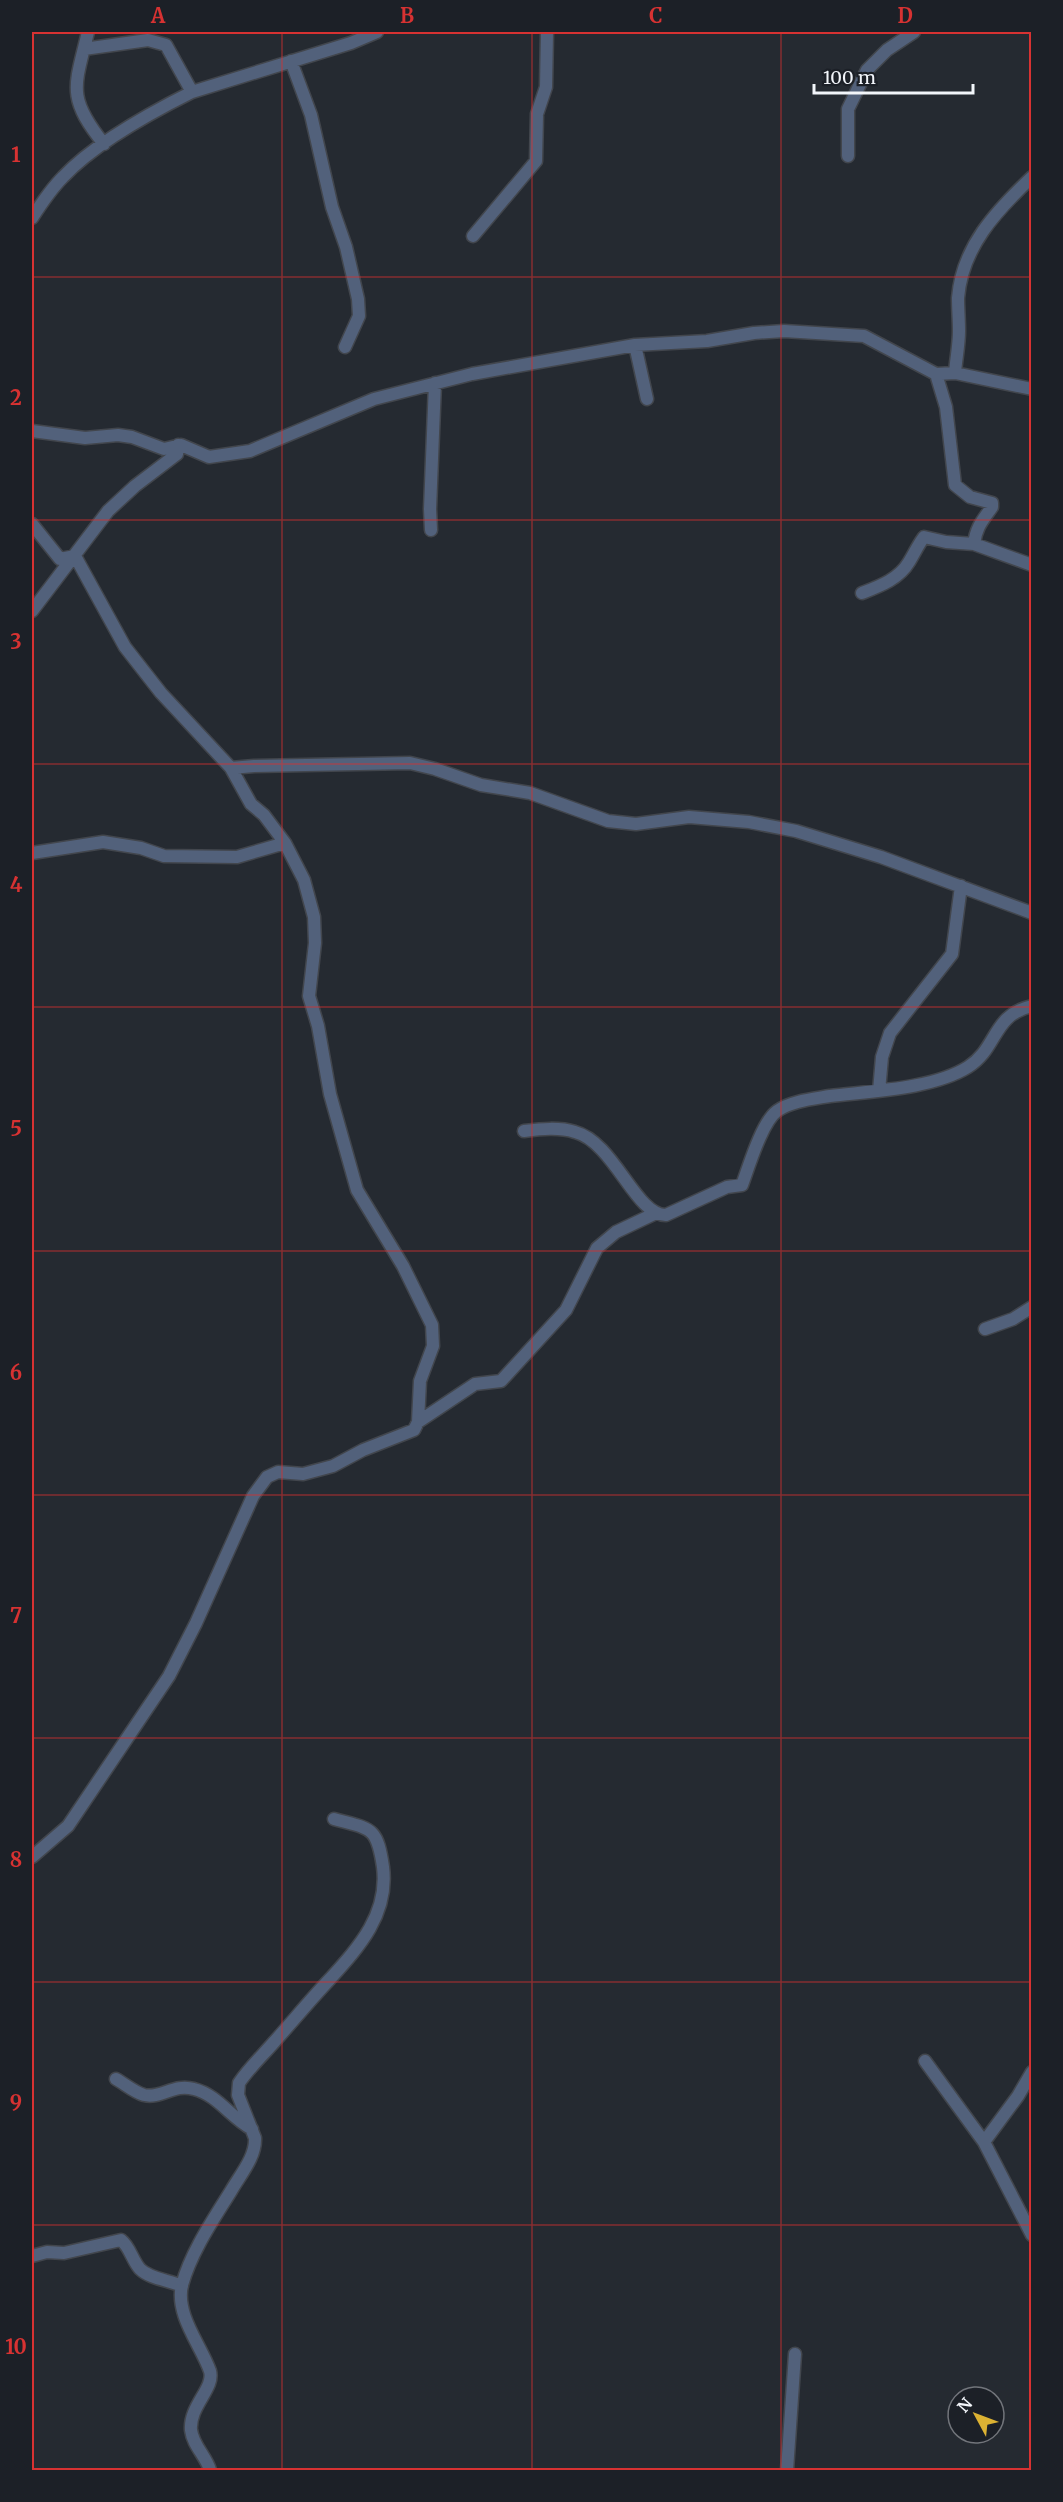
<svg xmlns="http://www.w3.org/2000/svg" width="1063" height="2502" font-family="Merriweather,serif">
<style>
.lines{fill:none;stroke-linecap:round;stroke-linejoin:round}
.minor-casing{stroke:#42464d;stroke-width:15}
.minor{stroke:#52617b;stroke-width:12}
.grid{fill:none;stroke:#d73232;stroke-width:1.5;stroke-opacity:0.55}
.neatline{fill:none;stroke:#d73232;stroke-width:2}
.grid-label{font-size:20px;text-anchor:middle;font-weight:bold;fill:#d73232}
</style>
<rect width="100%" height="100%" fill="#252a31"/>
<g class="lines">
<defs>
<path id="minor" d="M 88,32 C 75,86 66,97 104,144
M 84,49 L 148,40 L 166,45 L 192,92
M 291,61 L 311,115 L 332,207 L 346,247 L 358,299 L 359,316 L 345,347
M 848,156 L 848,109 L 867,70 L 887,50 L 914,32
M 32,218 C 41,204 51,189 63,177 C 93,145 152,112 192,92 L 351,43 L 377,32
M 473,236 L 536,161 L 537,114 L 546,87 L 547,32
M 635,345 L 647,399
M 955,373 C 956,359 959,345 959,331 C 959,320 958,309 958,298 C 962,247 996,211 1032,177
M 936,374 L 946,407 L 955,485 L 970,497 L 992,503 L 992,507 C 983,520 976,527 974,544
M 32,431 L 85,438 L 118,435 L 132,437 L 164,449 L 181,445 L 209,457 L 250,451 L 374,399 L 472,374 L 635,345 L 707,341 L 754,333 L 784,331 L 864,336 L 936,374 L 955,373 L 1032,389
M 32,524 L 60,559 L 75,556 L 125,647 L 161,693 L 231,768 L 251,804 L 264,815 L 285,843 L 304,880 L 314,917 L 315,943 L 309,996 L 318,1026 L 330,1094 L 357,1190 L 403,1266 L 432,1325 L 433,1346 L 420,1381 L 418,1422 L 414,1430 L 363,1450 L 333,1466 L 303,1474 L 278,1472 L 267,1477 L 253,1496 L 196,1623 L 169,1676 L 68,1826 L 32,1857
M 431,530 L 430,509 L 435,383
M 862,593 C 880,586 899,579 909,562 C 914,554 918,545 924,537 L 946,542 L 974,544 L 1032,565
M 32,611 L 108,511 L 135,486 L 177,454 L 178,445
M 231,768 L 254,766 L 410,763 L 435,769 L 481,785 L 530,793 L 608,821 L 636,824 L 689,817 L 749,822 L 796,831 L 881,857 L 1032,913
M 32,853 L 103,842 L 141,848 L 164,856 L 237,857 L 285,843
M 879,1091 L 882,1057 L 890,1033 L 952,954 L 961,886
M 524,1131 C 541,1129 559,1127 575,1132 C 614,1142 636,1216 666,1215 L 727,1187 L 742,1185 C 749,1166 762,1122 777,1111 C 791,1101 813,1099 830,1096 C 871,1091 933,1089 968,1067 C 998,1048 992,1015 1032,1006
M 985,1329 L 1013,1319 L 1032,1307
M 418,1422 L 475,1384 L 501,1381 L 566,1310 L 597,1248 L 616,1232 L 656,1213
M 925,2061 L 984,2142 L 1032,2235
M 116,2079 C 125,2084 134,2092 144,2095 C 161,2099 174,2083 194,2089 C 218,2095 231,2118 252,2129
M 984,2142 L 1018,2096 L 1032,2072
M 32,2256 L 47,2252 L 64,2253 L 121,2240 C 130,2247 132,2260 140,2269 C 150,2279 169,2280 182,2286
M 210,2470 C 206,2456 193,2446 191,2430 C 189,2406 215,2388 210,2371 C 201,2345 175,2315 182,2285 C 191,2252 213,2220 231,2191 C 240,2175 256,2157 255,2138 L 238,2095 L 239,2083 C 249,2068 263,2055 275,2041 C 293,2021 311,1999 330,1979 C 359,1947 389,1914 383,1867 C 377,1826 371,1829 334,1819
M 787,2470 L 795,2354"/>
</defs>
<use href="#minor" class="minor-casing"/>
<use href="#minor" class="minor"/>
</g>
<path class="grid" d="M 282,32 L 282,2470M 532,32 L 532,2470M 781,32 L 781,2470M 32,277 L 1032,277M 32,520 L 1032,520M 32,764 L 1032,764M 32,1007 L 1032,1007M 32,1251 L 1032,1251M 32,1495 L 1032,1495M 32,1738 L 1032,1738M 32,1982 L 1032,1982M 32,2225 L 1032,2225"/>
<rect width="1063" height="2502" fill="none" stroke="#1c2027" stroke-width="66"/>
<g transform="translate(976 2415) rotate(311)"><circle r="28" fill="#1c2027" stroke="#72757b" stroke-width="1.5"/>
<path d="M0-4.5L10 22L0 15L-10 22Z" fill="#dcb233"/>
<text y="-9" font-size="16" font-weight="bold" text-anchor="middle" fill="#f2f5fa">N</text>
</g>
<path d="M814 84v9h159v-9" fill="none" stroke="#f2f5fa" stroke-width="3"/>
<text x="823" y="84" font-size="18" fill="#f2f5fa" stroke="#1c2027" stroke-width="4.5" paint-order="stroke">100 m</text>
<rect x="33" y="33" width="997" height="2436" class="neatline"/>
<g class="grid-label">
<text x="158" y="23">A</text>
<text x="407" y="23">B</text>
<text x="656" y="23">C</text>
<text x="905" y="23">D</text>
<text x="16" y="162">1</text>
<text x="16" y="405">2</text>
<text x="16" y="649">3</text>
<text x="16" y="892">4</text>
<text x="16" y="1136">5</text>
<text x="16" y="1380">6</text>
<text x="16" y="1623">7</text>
<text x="16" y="1867">8</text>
<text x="16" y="2110">9</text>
<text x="16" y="2354">10</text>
</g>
</svg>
